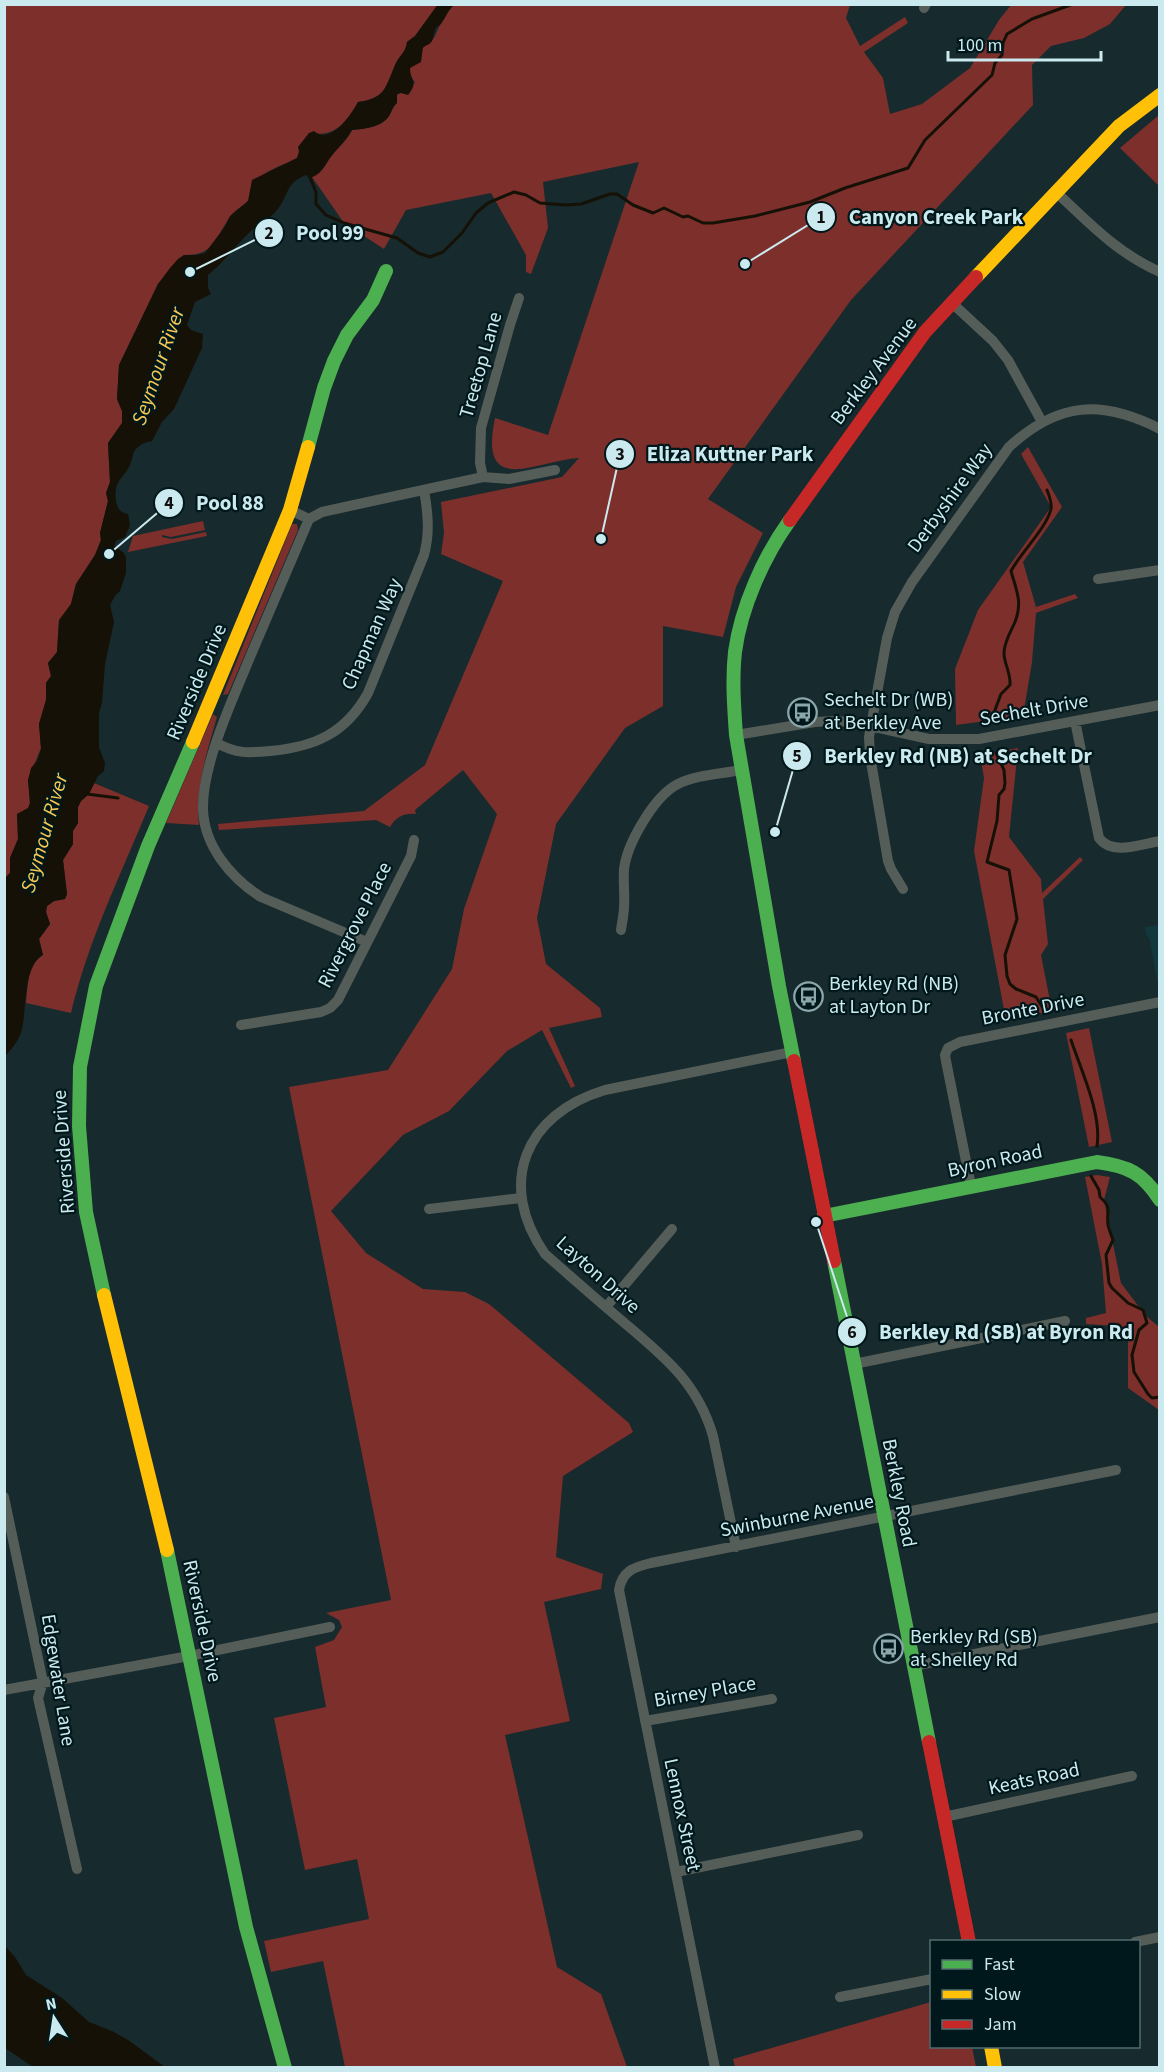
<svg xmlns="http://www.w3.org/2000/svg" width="1164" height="2072" font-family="'Source Sans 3',sans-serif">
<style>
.built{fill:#11383d}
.green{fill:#7d2f2b}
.water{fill:#161106}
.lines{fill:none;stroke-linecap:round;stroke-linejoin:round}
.stream{stroke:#161106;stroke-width:3}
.street{stroke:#555d59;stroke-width:10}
.fast{stroke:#4caf50;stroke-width:14}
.slow{stroke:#ffc107;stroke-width:14}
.jam{stroke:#c62828;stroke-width:14}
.labels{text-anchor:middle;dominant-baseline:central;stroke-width:4.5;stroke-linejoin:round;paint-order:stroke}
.street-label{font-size:20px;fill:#cbeaef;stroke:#00181b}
.poi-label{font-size:20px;fill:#cbeaef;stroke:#00181b;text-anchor:start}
.water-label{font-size:21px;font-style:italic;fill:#f9c852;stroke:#00181b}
.leader{fill:none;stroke:#cbeaef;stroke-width:2}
.callout-dot{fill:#cbeaef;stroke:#00181b;stroke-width:2}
.mark-label{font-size:18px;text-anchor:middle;font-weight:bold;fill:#111}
.callout-label{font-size:21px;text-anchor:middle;font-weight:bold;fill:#cbeaef;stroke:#00181b;stroke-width:4.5;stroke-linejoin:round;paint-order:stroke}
</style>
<rect width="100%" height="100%" fill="#172a2d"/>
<path class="built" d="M 1159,925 L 1160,925 L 1159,990 L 1149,937 L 1147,937 L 1145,927 Z"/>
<path class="green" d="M 5,5 L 438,5 L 415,36 L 407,42 C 406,52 400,55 396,63 C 385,87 387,98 358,102 C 349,119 338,134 318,134 L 299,152 L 297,158 C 285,165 270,168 261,177 C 256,182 254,192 250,198 C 245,206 235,209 230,217 C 215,238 214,256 184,255 L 158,284 L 119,365 L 117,399 L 122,411 L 122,423 L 108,443 L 110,482 L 106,493 L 108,501 L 100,533 L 101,540 L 95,555 L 76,584 L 71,604 L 59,621 L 57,652 L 48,663 L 51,676 L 46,683 L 46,700 L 39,724 L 41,748 L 28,780 L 30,803 L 28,809 L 17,814 L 18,839 L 10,858 L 10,873 L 5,878 Z
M 454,5 L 850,5 L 846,18 L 860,46 L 905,17 L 908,23 L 864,52 L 883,78 L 890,114 L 922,104 L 970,68 L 999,20 L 1011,5 L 1126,5 L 1110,24 L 1084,38 L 1051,46 L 1032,65 L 1033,105 L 851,300 L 708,499 L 763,533 L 736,587 L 723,637 L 663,626 L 663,706 L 625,728 L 556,824 L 537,918 L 546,964 L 600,1008 L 602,1017 L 549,1028 L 575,1086 L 571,1088 L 542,1030 L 507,1051 L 449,1111 L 403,1135 L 331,1211 L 366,1253 L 423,1289 L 465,1292 L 489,1304 L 629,1423 L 633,1432 L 563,1476 L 556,1557 L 603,1574 L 601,1589 L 544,1602 L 570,1721 L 505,1735 L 557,1967 L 601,1994 L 627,2067 L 345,2067 L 323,1961 L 271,1972 L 264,1941 L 369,1919 L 357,1859 L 305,1870 L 274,1718 L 326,1707 L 315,1647 L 334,1640 L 342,1627 L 339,1620 L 326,1613 L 391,1600 L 289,1087 L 388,1070 L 452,969 L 464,909 L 497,814 L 463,770 L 415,810 L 416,814 C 404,813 396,817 390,827 L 376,820 L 219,830 L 218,824 L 364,811 L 425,765 L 503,581 L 441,554 L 444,533 L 441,502 L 562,477 L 579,458 C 537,460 478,499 495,418 L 548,435 L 639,162 L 543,182 L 548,228 L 531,274 L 526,272 L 526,255 L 491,193 L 406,210 L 384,249 L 344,223 L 312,177 C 322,172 325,165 331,156 C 340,145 345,143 352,130 C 364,129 382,127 389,116 C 392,111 392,108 397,103 L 397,95 L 415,83 C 413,79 409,74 410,70 C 410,63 420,51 425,46 C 428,42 433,40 435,36 C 440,25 444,14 454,5 Z
M 1159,115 L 1159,186 L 1120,148 Z
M 1028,447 L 1062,507 L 1023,562 L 1036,607 L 1075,594 L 1078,598 L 1036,613 L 1032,662 L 1023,716 L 956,725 L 955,669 L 978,610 L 1051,507 L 1021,454 Z
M 203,521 L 205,530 L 171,537 L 162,535 L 162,537 L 172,539 L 206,532 L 207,536 L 128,552 L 133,536 Z
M 292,524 L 297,524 L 298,530 L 228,694 L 223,695 Z
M 213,714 L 217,717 C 207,752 195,788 199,825 L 166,823 Z
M 1018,748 L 1009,837 L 1041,879 L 1042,893 L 1080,857 L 1083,860 L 1043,899 L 1048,944 L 1041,955 L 1052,1011 L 1006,1020 L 974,851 L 984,778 L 980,755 Z
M 94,783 L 149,806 C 121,874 88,941 71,1013 L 26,1003 C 28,986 27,964 43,955 L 39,939 L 50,924 L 46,912 L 47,906 L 54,901 L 65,899 L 67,894 L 63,860 L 73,844 L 73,831 L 78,823 L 78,807 L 81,801 L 89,794 Z
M 1089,1028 L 1112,1142 L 1089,1147 L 1066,1033 Z
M 1097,1175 L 1110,1177 L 1104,1200 L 1121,1283 L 1145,1315 L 1159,1327 L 1159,1410 L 1128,1388 L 1128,1341 L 1115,1326 L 1086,1324 L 1086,1318 L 1106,1313 L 1102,1264 L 1085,1177 Z
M 931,2002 L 932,2046 L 972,2047 L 976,2067 L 735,2067 L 733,2059 Z"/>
<path class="water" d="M 438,4 L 454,5 C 447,11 446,18 440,25 C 439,26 437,26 436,28 C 431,37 437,42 423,47 L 421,62 L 410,68 C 410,82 419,81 408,95 L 401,93 L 397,94 L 397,103 C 392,107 392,111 389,116 C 382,127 364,129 352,130 C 344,144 339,146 330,158 C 324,167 321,175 309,178 L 306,175 C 285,183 289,196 277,210 C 270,219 259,224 251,231 C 236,245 224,262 208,275 L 208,288 L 211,294 L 195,302 L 187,325 L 191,330 L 203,334 L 202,348 L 174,409 L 162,422 L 152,441 C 145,442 141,444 136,449 C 132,453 133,457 131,462 C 125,479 113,479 116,501 C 118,510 120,512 128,514 L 130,525 L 125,537 L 116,541 L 114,546 L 124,553 L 126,558 L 126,573 L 120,591 L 115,596 L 110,605 L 114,622 L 105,664 L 102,702 L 99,713 L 99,747 L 105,763 L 104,771 L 98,776 L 89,794 L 81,801 L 78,807 L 78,823 L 73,831 L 73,844 L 63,860 L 67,894 L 65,899 L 54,901 L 47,906 L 46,912 L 50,924 L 39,939 L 43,955 C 23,966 27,1008 22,1029 C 20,1039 12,1049 5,1056 L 5,878 L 10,873 L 10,858 L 18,839 L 17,814 L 28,808 L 30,803 L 28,780 L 31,768 L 37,761 L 41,749 L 39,724 L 46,700 L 46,683 L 51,676 L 48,663 L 57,652 L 59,620 L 71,604 L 76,584 L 95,555 L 101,540 L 100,533 L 108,501 L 106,493 L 110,482 L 108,443 L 122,423 L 122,411 L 117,399 L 119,365 L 158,284 L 170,268 L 178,259 L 184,255 L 197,255 L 205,253 L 224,228 L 230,216 L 248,201 L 252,180 L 297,158 L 299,152 L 298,147 L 309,133 L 314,131 C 331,145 351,115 358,102 C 387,98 385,87 396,63 C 400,55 406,52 407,42 L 415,36 Z
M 5,1946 L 15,1957 L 26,1975 L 62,1998 L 89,2022 L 112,2031 L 128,2040 L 165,2067 L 33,2067 L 5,2048 Z"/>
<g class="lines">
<path class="stream" d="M 309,175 L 316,192 L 316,204 L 326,215 L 344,223 L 397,238 L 418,253 L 430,257 L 443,252 L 462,233 L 476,213 L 488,203 L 514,192 L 526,195 L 540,203 L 565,205 L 581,204 L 610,194 L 617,194 L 633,205 L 653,213 L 664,208 L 683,217 L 688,216 L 703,223 L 713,223 L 755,216 L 810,202 L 845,188 L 908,168 L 925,140 L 992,75 L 995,63 L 1002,55 L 1003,43 L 1007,34 L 1032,19 L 1073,4
M 992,718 L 1001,694 L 1010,685 C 1011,673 1004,664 1004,653 C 1004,642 1011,631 1015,622 C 1023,601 1016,590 1011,571 C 1021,552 1046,529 1051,509 C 1052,502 1049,495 1047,490
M 996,753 L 1004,770 L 1005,783 L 1004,789 L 999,795 L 997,821 L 987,862 L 1009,870 L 1017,919 L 1005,955 L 1007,976 L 1010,984 L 1016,989 L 1036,997 L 1043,1008
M 87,794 L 118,798
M 1071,1040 C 1081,1070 1102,1114 1097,1146
M 1091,1176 L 1099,1190 L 1100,1197 C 1113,1209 1106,1209 1108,1225 C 1109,1230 1111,1234 1113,1240 L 1106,1255 L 1109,1283 L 1112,1288 L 1128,1303 L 1143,1310 L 1147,1323 L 1139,1330 L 1132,1355 L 1134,1372 L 1148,1394 L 1152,1398 L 1160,1397"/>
<path class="street" d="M 924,8 L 926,4
M 1056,192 C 1089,223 1117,253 1160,272
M 952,303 L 993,341 L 1008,360 L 1042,422
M 483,477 L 480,463 L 481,428 L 510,325 L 519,298
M 290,510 L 309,519 L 322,512 L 483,477 L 509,479 L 555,470
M 309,519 C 289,565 270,611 250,657 C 233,699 202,764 203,809 C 204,846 231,878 261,897 L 367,942
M 1098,579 L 1160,570
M 1075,721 L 1099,838 C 1112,856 1141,844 1160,841
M 736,735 L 815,722 L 833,721 L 852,722 L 929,739 L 979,739 L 1160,705
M 217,743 C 236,754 249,753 270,751 C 315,747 346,733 368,693 L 424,555 C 430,533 428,513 424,490
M 903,889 L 891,869 L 888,861 L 870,756 L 869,737 L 887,638 L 895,612 L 912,582 L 1009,447 C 1058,402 1101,399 1160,429
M 621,930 C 622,922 624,914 624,907 C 625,894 623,882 624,869 C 627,844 654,796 678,784 C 696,775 721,774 741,770
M 241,1025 L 321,1012 L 330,1008 L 338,1000 L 411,856 L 414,840
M 971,1186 L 946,1061 L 945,1055 L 948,1048 L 960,1042 L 1160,1002
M 429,1209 L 521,1198
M 606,1307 L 672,1229
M 854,1364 L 1065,1321
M 4,1497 L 43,1682 L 38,1698 L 77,1869
M 736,1547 L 713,1436 C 697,1381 662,1355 621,1320 C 595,1298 570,1276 545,1254 C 496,1184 525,1114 605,1090 L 792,1052
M 914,1666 L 1160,1617
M 4,1690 L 189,1656 L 330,1627
M 645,1721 L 772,1699
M 944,1817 L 1132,1776
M 676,1872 L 858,1835
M 1135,1942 L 1160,1937
M 840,1997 L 932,1979
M 715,2068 L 619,1590 C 622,1571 634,1567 651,1563 L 1116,1470"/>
<path class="fast" d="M 308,447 L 324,388 L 334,361 L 347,335 L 373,300 L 386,271
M 790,520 C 764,556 741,607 735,652 C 732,679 734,707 736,735 L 779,986 L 794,1061
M 824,1216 L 1097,1162 C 1128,1166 1143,1173 1160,1200
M 834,1261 L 929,1742
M 104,1295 L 86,1212 L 79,1126 L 80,1067 L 96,986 L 148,846 L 193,742
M 167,1550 L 246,1927 L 285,2068"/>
<path class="slow" d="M 976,277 L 1119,126 L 1160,95
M 193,742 L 290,510 L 308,447
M 104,1295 L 167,1550
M 991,2046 L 995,2068"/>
<path class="jam" d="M 790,520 L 925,332 L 976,277
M 794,1061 L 834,1261
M 929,1742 L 969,1942"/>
</g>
<defs>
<symbol id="bus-ring" viewBox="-11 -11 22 22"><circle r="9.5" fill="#00181b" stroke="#8ca7ab" stroke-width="1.5"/><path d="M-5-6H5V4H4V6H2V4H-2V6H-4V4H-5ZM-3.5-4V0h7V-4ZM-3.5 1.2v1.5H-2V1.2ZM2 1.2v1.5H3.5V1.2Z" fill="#8ca7ab"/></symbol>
</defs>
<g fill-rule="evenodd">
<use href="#bus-ring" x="786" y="696" width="33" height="33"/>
<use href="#bus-ring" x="792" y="980" width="33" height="33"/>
<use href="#bus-ring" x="872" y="1632" width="33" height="33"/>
</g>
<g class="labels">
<g class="street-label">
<text transform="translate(481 365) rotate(-74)">Treetop Lane</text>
<text transform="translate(874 371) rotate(-53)">Berkley Avenue</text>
<text transform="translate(950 498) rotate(-54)">Derbyshire Way</text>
<text transform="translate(372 634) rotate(-66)">Chapman Way</text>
<text transform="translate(197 682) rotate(-67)">Riverside Drive</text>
<text transform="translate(1034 710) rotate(-10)">Sechelt Drive</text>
<text transform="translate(355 925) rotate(-63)">Rivergrove Place</text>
<text transform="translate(1033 1009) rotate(-11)">Bronte Drive</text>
<text transform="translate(64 1152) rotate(-94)">Riverside Drive</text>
<text transform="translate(995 1161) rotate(-12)">Byron Road</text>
<text transform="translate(598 1275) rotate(42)">Layton Drive</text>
<text transform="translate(899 1493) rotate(79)">Berkley Road</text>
<text transform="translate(797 1516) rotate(-11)">Swinburne Avenue</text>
<text transform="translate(202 1621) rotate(78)">Riverside Drive</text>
<text transform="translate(58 1680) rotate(81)">Edgewater Lane</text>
<text transform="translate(705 1692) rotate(-10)">Birney Place</text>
<text transform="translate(1034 1779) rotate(-12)">Keats Road</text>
<text transform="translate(682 1815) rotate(78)">Lennox Street</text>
</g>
<g class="poi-label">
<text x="824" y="700">Sechelt Dr (WB)<tspan x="824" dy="23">at Berkley Ave</tspan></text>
<text x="829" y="984">Berkley Rd (NB)<tspan x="829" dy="23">at Layton Dr</tspan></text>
<text x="910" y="1637">Berkley Rd (SB)<tspan x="910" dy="23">at Shelley Rd</tspan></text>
</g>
<g class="water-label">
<text transform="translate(158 366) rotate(-71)">Seymour River</text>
<text transform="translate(44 833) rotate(-74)">Seymour River</text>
</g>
</g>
<path class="leader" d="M745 264L821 217M190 272L269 233M601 539L620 454M109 554L169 503M775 832L797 756M816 1222L852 1332"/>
<g class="callout-dot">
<circle cx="745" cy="264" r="6"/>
<circle cx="190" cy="272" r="6"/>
<circle cx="601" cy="539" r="6"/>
<circle cx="109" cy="554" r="6"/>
<circle cx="775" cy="832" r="6"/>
<circle cx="816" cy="1222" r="6"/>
<circle cx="821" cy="217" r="15"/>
<circle cx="269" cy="233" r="15"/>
<circle cx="620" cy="454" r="15"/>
<circle cx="169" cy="503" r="15"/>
<circle cx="797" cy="756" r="15"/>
<circle cx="852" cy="1332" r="15"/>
</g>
<g class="mark-label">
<text x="821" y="223">1</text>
<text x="269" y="239">2</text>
<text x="620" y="460">3</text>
<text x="169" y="509">4</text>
<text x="797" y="762">5</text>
<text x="852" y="1338">6</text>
</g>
<g class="callout-label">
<text x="936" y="224">Canyon Creek Park</text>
<text x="330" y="240">Pool 99</text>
<text x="730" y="461">Eliza Kuttner Park</text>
<text x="230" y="510">Pool 88</text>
<text x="958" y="763">Berkley Rd (NB) at Sechelt Dr</text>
<text x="1006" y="1339">Berkley Rd (SB) at Byron Rd</text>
</g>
<rect width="1164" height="2072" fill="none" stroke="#cbeaef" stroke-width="12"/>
<rect x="930" y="1940" width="210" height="108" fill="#00181b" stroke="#516c70" stroke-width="1.5"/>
<rect x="942" y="1960" width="30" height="9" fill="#4caf50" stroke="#516c70" stroke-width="1.5"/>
<text x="984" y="1970" font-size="18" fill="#cbeaef">Fast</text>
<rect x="942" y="1990" width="30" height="9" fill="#ffc107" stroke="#516c70" stroke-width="1.5"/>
<text x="984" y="2000" font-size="18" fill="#cbeaef">Slow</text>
<rect x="942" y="2020" width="30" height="9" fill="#c62828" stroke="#516c70" stroke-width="1.5"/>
<text x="984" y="2030" font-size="18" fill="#cbeaef">Jam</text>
<g transform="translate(54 2018) rotate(348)" stroke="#00181b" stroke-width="4.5" paint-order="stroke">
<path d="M0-4.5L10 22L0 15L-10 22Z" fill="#cbeaef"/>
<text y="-9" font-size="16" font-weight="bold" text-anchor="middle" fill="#cbeaef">N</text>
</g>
<path d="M948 51v9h153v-9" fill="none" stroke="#cbeaef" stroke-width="3"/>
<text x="957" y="51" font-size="18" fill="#cbeaef" stroke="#00181b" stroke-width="4.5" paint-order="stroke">100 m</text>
</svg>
